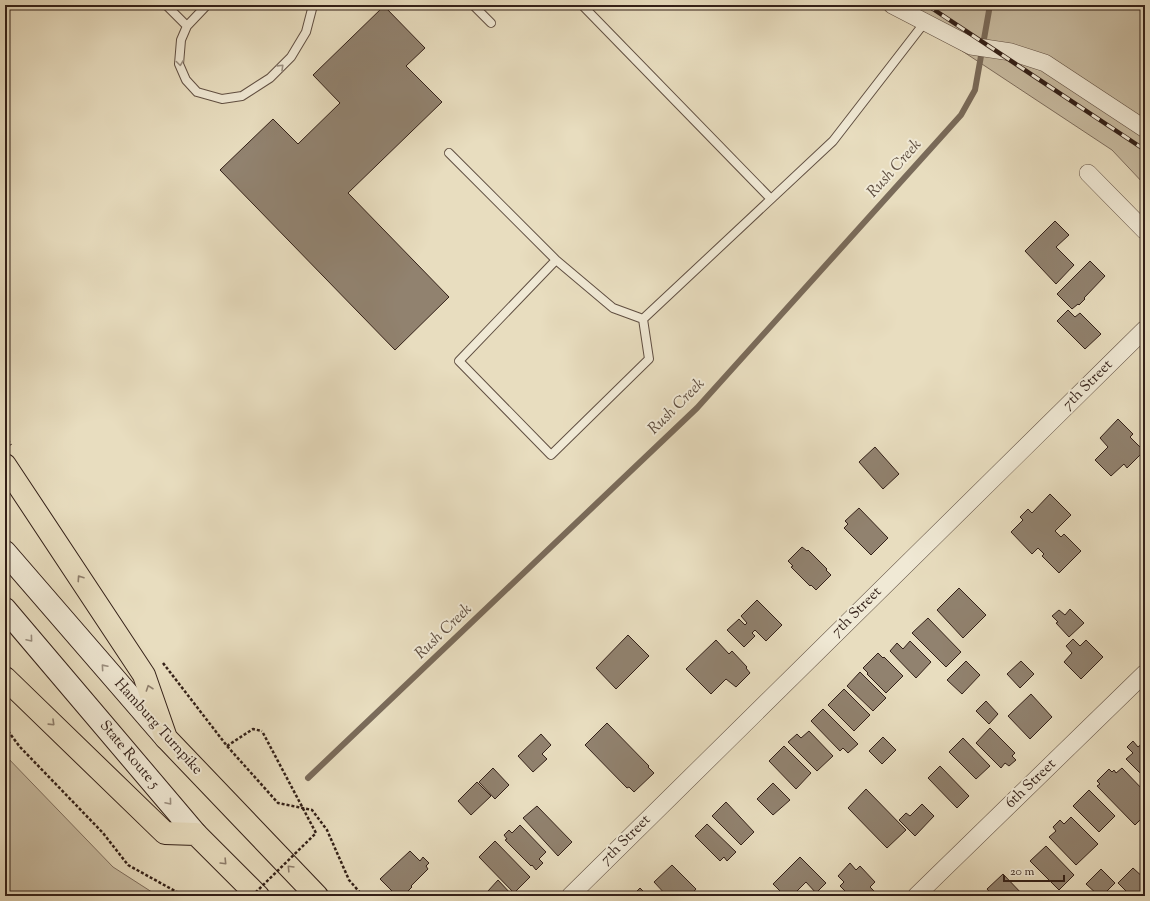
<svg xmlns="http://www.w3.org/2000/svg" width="1150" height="901" font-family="'Sorts Mill Goudy',serif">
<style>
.green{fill:#c9bda3;stroke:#7e6e5e}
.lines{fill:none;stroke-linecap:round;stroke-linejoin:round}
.stream{stroke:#7a6b5a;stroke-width:6}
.building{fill:#91826f;stroke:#332018}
.service-casing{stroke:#604f42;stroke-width:10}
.minor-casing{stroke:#604f42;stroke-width:18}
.secondary-casing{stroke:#332018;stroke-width:24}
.trunk-casing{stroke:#332018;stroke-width:24}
.path{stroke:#332018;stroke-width:2.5;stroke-dasharray:3 2;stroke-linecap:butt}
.service{stroke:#f0e9d5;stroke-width:8}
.minor{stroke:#f0e9d5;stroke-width:17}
.secondary{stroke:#f0e9d5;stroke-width:22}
.trunk{stroke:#e8ddbf;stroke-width:22}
.rail-casing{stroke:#332018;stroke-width:4.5}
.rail{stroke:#f0e9d5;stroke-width:3;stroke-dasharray:9;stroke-linecap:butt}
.path-bridge{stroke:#332018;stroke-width:2.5;stroke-dasharray:3 2;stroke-linecap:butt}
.oneway{stroke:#9b8f80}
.oneway2{stroke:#8e7e6c}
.labels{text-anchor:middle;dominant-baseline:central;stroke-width:4;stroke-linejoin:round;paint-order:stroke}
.street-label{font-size:15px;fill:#332018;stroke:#f0e9d5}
.water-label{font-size:16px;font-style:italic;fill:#5d4c3e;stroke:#f0e9d5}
</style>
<rect width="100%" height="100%" fill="#e8ddbf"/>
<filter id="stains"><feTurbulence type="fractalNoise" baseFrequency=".005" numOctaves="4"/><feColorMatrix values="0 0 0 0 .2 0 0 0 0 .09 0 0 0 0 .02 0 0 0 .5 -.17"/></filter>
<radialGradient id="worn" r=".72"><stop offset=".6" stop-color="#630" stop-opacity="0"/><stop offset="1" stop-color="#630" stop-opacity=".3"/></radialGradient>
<path class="green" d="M 880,5 L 1145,5 L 1145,185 L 1112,150 L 935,33 Z
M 5,755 L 113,867 L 158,896 L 5,896 Z"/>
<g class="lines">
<path class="stream" d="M 308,778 L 697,408 L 961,115 L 975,90 L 990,5"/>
</g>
<path class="building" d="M 384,6 L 425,48 L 406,66 L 442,102 L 348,193 L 449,297 L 395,350 L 220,170 L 273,119 L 298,144 L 340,103 L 313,75 Z
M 1055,221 L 1069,235 L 1056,247 L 1074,265 L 1056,284 L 1025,251 Z
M 1090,261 L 1105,276 L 1084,298 L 1085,299 L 1079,305 L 1078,304 L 1072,309 L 1057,294 Z
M 1068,310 L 1075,317 L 1080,313 L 1101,334 L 1085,349 L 1057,321 Z
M 1118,419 L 1133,434 L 1130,437 L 1144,451 L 1127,468 L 1124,464 L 1111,476 L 1095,460 L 1108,447 L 1100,438 Z
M 875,447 L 899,474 L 883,489 L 859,462 Z
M 1050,494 L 1071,515 L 1055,531 L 1061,537 L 1064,534 L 1081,551 L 1059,573 L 1042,556 L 1044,554 L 1038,548 L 1032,554 L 1011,532 L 1023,520 L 1020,517 L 1028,509 L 1032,513 Z
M 859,508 L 888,538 L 871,555 L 844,528 L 848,524 L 845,521 Z
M 802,547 L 807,551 L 808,550 L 827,569 L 826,570 L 831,575 L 816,590 L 811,585 L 810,586 L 791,567 L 793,566 L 788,561 Z
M 959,588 L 986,615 L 963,638 L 937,610 Z
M 757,600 L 782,625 L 766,641 L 755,630 L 752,633 L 755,636 L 744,647 L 727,630 L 739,619 L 745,625 L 747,623 L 741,616 Z
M 1070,609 L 1084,623 L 1069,637 L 1056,623 L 1058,622 L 1052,616 L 1059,610 L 1065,615 Z
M 928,618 L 961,652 L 946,667 L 912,633 Z
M 628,635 L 649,656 L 616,689 L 596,668 Z
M 1073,639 L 1080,646 L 1086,640 L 1103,657 L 1081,679 L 1064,662 L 1072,653 L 1066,646 Z
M 716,640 L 729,654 L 732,651 L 747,667 L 746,668 L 750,673 L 736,687 L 726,679 L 711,694 L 686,669 Z
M 910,641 L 931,662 L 916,678 L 890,651 L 897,643 L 903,649 Z
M 878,653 L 883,658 L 884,657 L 903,676 L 886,693 L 867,674 L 868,673 L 863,668 Z
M 966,661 L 980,675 L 962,694 L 947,680 Z
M 1021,661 L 1034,674 L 1020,688 L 1007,674 Z
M 860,672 L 886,698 L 873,711 L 847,686 Z
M 844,689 L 870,715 L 854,731 L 828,705 Z
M 1031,694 L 1052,717 L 1030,739 L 1008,716 Z
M 986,701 L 998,714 L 989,724 L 976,711 Z
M 823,709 L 858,744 L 848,753 L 843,748 L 840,751 L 811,721 Z
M 607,723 L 649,766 L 648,767 L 654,773 L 634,792 L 629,787 L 627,788 L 585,745 Z
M 990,728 L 1015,753 L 1012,756 L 1016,760 L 1009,766 L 1005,763 L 1001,768 L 976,743 Z
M 809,731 L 833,756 L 817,771 L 788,742 L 797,734 L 801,738 Z
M 541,734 L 551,745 L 542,754 L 547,759 L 533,772 L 518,756 Z
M 883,737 L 896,750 L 882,764 L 869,751 Z
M 963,738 L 990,766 L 976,779 L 949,752 Z
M 1133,741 L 1138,747 L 1145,741 L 1145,778 L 1126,759 L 1133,753 L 1127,747 Z
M 784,746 L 811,773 L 796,789 L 769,761 Z
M 940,766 L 969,796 L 957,808 L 928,778 Z
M 493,768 L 509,785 L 495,799 L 479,782 Z
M 1122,768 L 1145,792 L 1145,815 L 1135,825 L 1097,786 L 1100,784 L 1097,781 L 1109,769 L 1112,772 L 1114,770 L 1116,773 Z
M 477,782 L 491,796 L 471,815 L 458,801 Z
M 773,783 L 790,800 L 773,815 L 757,799 Z
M 866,789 L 906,830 L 887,848 L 848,808 Z
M 1089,790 L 1115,816 L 1099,832 L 1073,806 Z
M 726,802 L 754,832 L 741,845 L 712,816 Z
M 922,804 L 934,816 L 915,836 L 899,820 L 906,813 L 910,816 Z
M 537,806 L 572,842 L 558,856 L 523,818 Z
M 1071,817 L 1098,844 L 1076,865 L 1049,837 L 1056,831 L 1053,827 L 1060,820 L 1064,824 Z
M 707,824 L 736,852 L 727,861 L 724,857 L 720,861 L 695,836 Z
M 520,825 L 546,852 L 539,859 L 543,863 L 536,870 L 532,865 L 531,866 L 505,840 L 507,839 L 504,835 L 509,830 L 512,833 Z
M 495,841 L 530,877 L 514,893 L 479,857 Z
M 1046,846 L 1074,875 L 1059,890 L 1030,861 Z
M 410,851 L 420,861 L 423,857 L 429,863 L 426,866 L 428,869 L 411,886 L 412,887 L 403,896 L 397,896 L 380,879 Z
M 800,857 L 826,883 L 816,893 L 806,882 L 792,896 L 785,896 L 773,884 Z
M 850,863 L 856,870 L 860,866 L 875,882 L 870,887 L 874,891 L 869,896 L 850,896 L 840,886 L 844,882 L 838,876 Z
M 672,865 L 696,889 L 690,896 L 667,896 L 654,882 Z
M 1133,868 L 1145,879 L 1145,896 L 1131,896 L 1118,883 Z
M 1101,869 L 1115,883 L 1102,896 L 1099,896 L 1086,884 Z
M 1003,874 L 1024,896 L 993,896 L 987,889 Z
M 498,880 L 512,895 L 511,896 L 493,896 L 488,891 Z
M 640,888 L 645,893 L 647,891 L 652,896 L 632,896 Z"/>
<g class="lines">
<defs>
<path id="service" d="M 166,5 L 187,26
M 207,5 L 187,26 L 181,40 L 179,64 L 186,80 L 197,92 L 222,99 L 242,96 L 270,78 L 291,57 L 306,32 L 312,9 L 311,5
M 473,5 L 491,23
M 582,5 L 771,199
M 449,153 L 556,260 L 459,361 L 551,455 L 649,359 L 643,319 L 833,141 L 925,22
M 556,260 L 613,308 L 643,319"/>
<path id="minor" d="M 892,5 L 971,46 L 1011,52 L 1045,63 L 1145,129
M 1088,173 L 1145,231
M 570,896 L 1145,329
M 916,896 L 1145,673"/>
<path id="secondary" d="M 5,552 L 166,738
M 5,609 L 196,834"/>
<path id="trunk" d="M 5,465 L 144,675 L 166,738 L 317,896
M 5,678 L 165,833 L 196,834 L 258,896"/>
</defs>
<use href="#service" class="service-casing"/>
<use href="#minor" class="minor-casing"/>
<use href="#secondary" class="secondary-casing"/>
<use href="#trunk" class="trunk-casing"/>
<path class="path" d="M 5,436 L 11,445
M 163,663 L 227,746 L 278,803 L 312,810 L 327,830 L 349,880 L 363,896
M 5,727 L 20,747 L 103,833 L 128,865 L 184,896
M 227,746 L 253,729 L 262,731"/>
<use href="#service" class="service"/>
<use href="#minor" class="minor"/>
<use href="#secondary" class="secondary"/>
<use href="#trunk" class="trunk"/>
<defs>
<path id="rail" d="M 927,5 L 1145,150"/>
</defs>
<use href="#rail" class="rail-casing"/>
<use href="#rail" class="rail"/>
<path class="path-bridge" d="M 252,896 L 316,833 L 262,731"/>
</g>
<defs><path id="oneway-chevron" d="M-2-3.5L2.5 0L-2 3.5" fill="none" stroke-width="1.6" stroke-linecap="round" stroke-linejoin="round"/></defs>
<g class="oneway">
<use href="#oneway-chevron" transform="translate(180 63) rotate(82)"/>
<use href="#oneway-chevron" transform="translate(281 67) rotate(-44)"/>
<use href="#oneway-chevron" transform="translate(30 639) rotate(50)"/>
<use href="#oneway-chevron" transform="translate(104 667) rotate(-131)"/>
<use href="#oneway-chevron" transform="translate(169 802) rotate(50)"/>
</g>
<g class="oneway2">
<use href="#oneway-chevron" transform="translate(80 578) rotate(-124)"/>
<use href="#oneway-chevron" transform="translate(149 688) rotate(-109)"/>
<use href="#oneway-chevron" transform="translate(52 723) rotate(44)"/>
<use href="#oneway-chevron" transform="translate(224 862) rotate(46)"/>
<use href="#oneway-chevron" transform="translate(290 868) rotate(-134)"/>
</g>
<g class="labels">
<g class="street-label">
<text transform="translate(1088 385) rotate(-45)">7th Street</text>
<text transform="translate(857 612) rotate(-45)">7th Street</text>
<text transform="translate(158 727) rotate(48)">Hamburg Turnpike</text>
<text transform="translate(129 755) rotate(50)">State Route 5</text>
<text transform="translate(1031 784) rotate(-44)">6th Street</text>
<text transform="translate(626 840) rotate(-45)">7th Street</text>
</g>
<g class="water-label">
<text transform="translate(895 169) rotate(-48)">Rush Creek</text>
<text transform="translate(677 407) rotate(-45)">Rush Creek</text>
<text transform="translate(444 632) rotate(-44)">Rush Creek</text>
</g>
</g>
<rect width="1150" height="901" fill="none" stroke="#e8ddbf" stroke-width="20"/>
<rect x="6" y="6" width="1138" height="889" fill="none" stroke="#332018" stroke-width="2"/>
<rect x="10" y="10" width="1130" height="881" fill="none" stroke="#332018"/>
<path d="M1004 875v6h60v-6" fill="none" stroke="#332018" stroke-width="2"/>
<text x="1010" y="875" font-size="12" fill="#332018" stroke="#f0e9d5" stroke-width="3" paint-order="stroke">20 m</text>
<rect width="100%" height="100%" filter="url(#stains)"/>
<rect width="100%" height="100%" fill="url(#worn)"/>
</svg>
